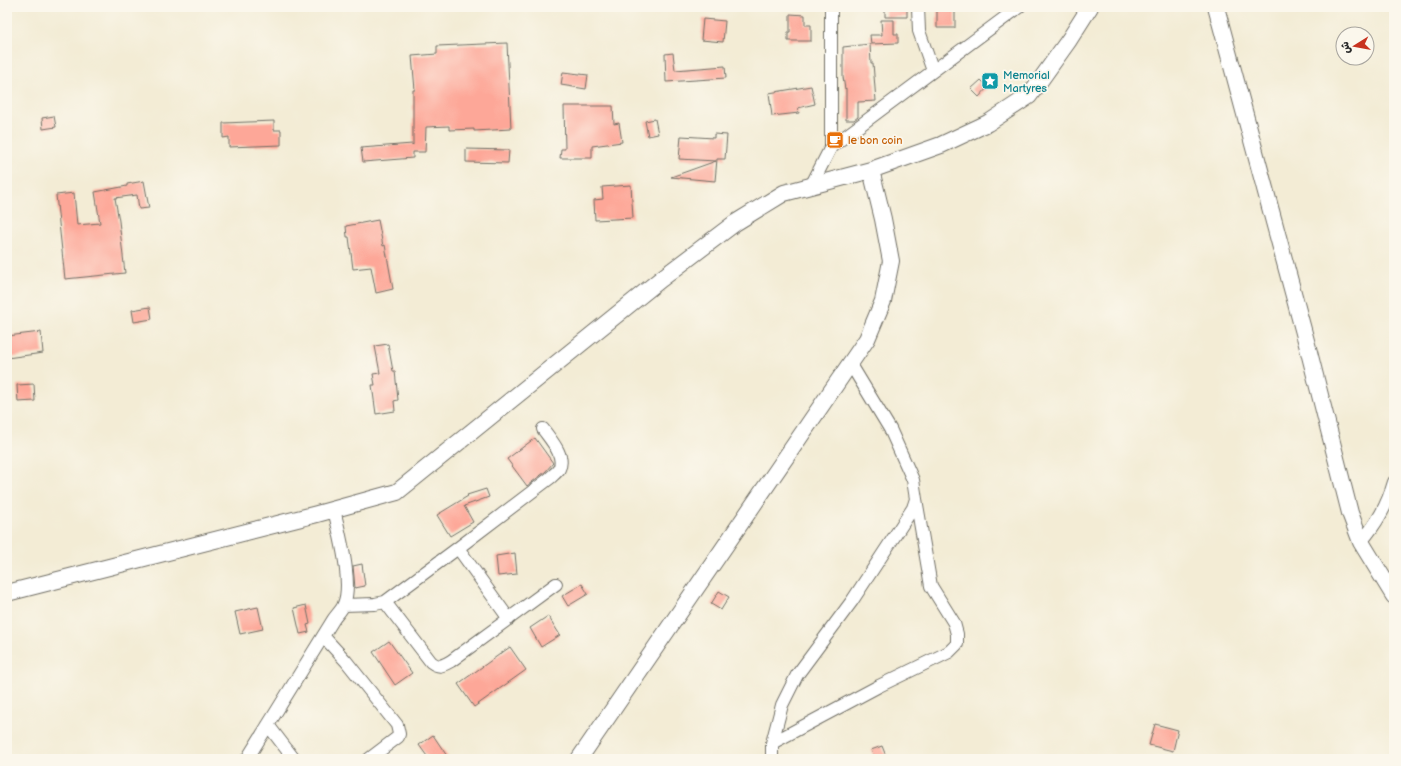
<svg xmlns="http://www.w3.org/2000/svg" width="1401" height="766" font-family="'Balsamiq Sans','Playpen Sans Arabic',sans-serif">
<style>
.building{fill:#fda798}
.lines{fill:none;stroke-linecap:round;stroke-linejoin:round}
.minor-casing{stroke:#716f66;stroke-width:14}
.major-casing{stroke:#716f66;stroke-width:18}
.minor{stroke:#fff;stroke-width:12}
.major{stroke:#fff;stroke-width:16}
.labels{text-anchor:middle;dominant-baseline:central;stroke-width:3.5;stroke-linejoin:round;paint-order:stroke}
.culture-label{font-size:11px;fill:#0d838f;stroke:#fbf7ec;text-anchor:start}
.food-label{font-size:11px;fill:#c56008;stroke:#fbf7ec;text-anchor:start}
</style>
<rect width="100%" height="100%" fill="#fbf7ec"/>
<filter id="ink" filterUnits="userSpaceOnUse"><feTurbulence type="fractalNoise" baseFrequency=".025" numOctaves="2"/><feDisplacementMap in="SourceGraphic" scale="8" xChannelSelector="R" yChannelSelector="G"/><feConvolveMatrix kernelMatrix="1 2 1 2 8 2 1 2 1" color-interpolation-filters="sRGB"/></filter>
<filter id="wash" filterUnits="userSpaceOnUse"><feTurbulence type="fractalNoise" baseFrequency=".012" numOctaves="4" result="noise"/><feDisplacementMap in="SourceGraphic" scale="16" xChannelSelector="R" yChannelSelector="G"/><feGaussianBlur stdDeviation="0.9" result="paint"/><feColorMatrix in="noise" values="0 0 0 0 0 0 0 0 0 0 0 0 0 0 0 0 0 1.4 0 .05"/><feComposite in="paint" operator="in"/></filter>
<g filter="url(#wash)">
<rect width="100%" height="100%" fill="#f3ecd5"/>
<g id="blocks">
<path class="building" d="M 885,7 L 907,7 L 907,17 L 885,17 Z
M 937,7 L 955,7 L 955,28 L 937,28 Z
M 790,14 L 805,15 L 805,25 L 811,25 L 811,41 L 788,41 L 788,32 L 790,32 Z
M 703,19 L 725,21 L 723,42 L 701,40 Z
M 881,20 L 894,20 L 894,34 L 898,34 L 898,43 L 871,44 L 870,35 L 882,35 Z
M 507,43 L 511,129 L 474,131 L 474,129 L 449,130 L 449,126 L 426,127 L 425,152 L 413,152 L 413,158 L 363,162 L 361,148 L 412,144 L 413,145 L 413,90 L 415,90 L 412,56 L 437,54 L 437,46 Z
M 870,44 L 871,63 L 873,63 L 876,101 L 858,102 L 858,117 L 854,120 L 846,120 L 846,88 L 845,89 L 843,77 L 843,47 Z
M 673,53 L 675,70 L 725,66 L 726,78 L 666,82 L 665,54 Z
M 563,72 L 588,75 L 586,89 L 561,85 Z
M 981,80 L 988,87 L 979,97 L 971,89 Z
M 811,86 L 815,104 L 798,108 L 799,113 L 772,116 L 769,93 Z
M 564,106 L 613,106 L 614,124 L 619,123 L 622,142 L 592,146 L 592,158 L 560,158 L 561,149 L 565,149 Z
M 54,116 L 56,127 L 43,129 L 42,118 Z
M 655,119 L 658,134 L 648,136 L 645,121 Z
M 274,121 L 274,130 L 281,130 L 281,145 L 229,147 L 229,137 L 223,138 L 223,123 Z
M 714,134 L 727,135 L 725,159 L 717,159 L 715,181 L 671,177 L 716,161 L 679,159 L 681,136 L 714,138 Z
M 466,149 L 509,150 L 508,163 L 466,162 Z
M 144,181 L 149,208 L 139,209 L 137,195 L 115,198 L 119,221 L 125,273 L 65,279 L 56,195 L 74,193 L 77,225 L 100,223 L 95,192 L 127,186 L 127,184 Z
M 631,185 L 633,218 L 595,220 L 594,200 L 603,199 L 602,187 Z
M 378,220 L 383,246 L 385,245 L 393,289 L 376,293 L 371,267 L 353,269 L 349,237 L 347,237 L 346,226 Z
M 150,307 L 152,319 L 134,322 L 132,310 Z
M 41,332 L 43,353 L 7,358 L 7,336 Z
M 388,344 L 393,371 L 395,371 L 398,400 L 394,401 L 395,411 L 376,414 L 372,385 L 375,385 L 373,374 L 380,373 L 375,346 Z
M 34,384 L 35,401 L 18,402 L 17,385 Z
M 535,438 L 553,463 L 545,472 L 527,486 L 507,459 Z
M 486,489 L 489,497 L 464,506 L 473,522 L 450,536 L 437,515 L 468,496 L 467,495 Z
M 515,553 L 517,574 L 498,576 L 496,556 Z
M 362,564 L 365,586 L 355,588 L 353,566 Z
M 582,584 L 588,594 L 568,606 L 562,596 Z
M 719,591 L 729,597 L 721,610 L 711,604 Z
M 306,605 L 310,624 L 307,625 L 309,632 L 300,634 L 294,608 Z
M 258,607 L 263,629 L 240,634 L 235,612 Z
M 548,616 L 560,635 L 541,647 L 530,628 Z
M 389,641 L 412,673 L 395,685 L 373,652 Z
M 510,647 L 526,670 L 474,707 L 458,684 Z
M 1155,724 L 1178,730 L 1173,751 L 1149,745 Z
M 433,735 L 449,759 L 429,759 L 419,745 Z
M 882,746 L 886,756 L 881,759 L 875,759 L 871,750 Z"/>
</g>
</g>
<g filter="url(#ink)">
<use href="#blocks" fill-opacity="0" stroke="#716f66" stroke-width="1"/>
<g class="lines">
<defs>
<path id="minor" d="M 918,7 L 919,31 L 933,71
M 831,147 L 831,7
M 811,186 L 831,147 L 1019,7
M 1361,542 C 1377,523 1387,506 1394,482
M 458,548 L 509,619
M 385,602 L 431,662 C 439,668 442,666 451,661 L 556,584
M 344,605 L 375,604 L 385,602 L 458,548 L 550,478 C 553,475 557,472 559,469 C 566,456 550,439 543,429
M 323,636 L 346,661 L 397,725 L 399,734 L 398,737 L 369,759
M 268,725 L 294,759
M 772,743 L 879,686 L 949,652 L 957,644 L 957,634 L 954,623 L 931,586 L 916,499
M 247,759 L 333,620 C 336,615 342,610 344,604 C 353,582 339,533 334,509
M 772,759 L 772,743 L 782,705 L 797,675 L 852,601 L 913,508 L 916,499 L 913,480 L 890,429 L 850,363"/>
<path id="major" d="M 1216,7 L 1308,348 L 1350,513 L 1361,542 L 1394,596
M 7,593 L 317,514 L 397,492 L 661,279 L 735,223 L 784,193 L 871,170 L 941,145 L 988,123 L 1029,96 L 1069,40 L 1090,7
M 579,759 L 867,339 L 883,301 L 891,261 L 883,219 L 871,170"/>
</defs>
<use href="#minor" class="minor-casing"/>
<use href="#major" class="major-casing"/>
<use href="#minor" class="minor"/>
<use href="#major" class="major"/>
</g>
</g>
<defs>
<symbol id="sight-square" viewBox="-11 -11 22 22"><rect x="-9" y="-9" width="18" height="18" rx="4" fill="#0f9aa8" stroke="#fbf7ec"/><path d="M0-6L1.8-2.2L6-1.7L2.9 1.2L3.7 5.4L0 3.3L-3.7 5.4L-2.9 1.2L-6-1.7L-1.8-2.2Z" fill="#fff"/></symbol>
<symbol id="cafe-square" viewBox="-11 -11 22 22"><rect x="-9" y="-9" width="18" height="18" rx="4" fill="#e8710a" stroke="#fbf7ec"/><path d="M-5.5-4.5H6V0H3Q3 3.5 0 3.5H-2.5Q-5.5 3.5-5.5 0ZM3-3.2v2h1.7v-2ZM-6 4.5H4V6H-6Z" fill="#fff"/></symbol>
</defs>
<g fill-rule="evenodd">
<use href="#sight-square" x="980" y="71" width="20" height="20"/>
<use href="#cafe-square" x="825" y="130" width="20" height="20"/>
</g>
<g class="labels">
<g class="culture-label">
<text x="1003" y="75">Memorial<tspan x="1003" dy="13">Martyres</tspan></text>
</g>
<g class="food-label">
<text x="848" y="140">le bon coin</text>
</g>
</g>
<rect width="1401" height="766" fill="none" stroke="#fbf7ec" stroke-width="24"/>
<g transform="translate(1355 46) rotate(259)"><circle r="19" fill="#fbf7ec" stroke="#a8a59f"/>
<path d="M0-3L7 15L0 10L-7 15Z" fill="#c8321e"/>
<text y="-6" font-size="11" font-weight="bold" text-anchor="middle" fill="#2b2b2b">ش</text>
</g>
</svg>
